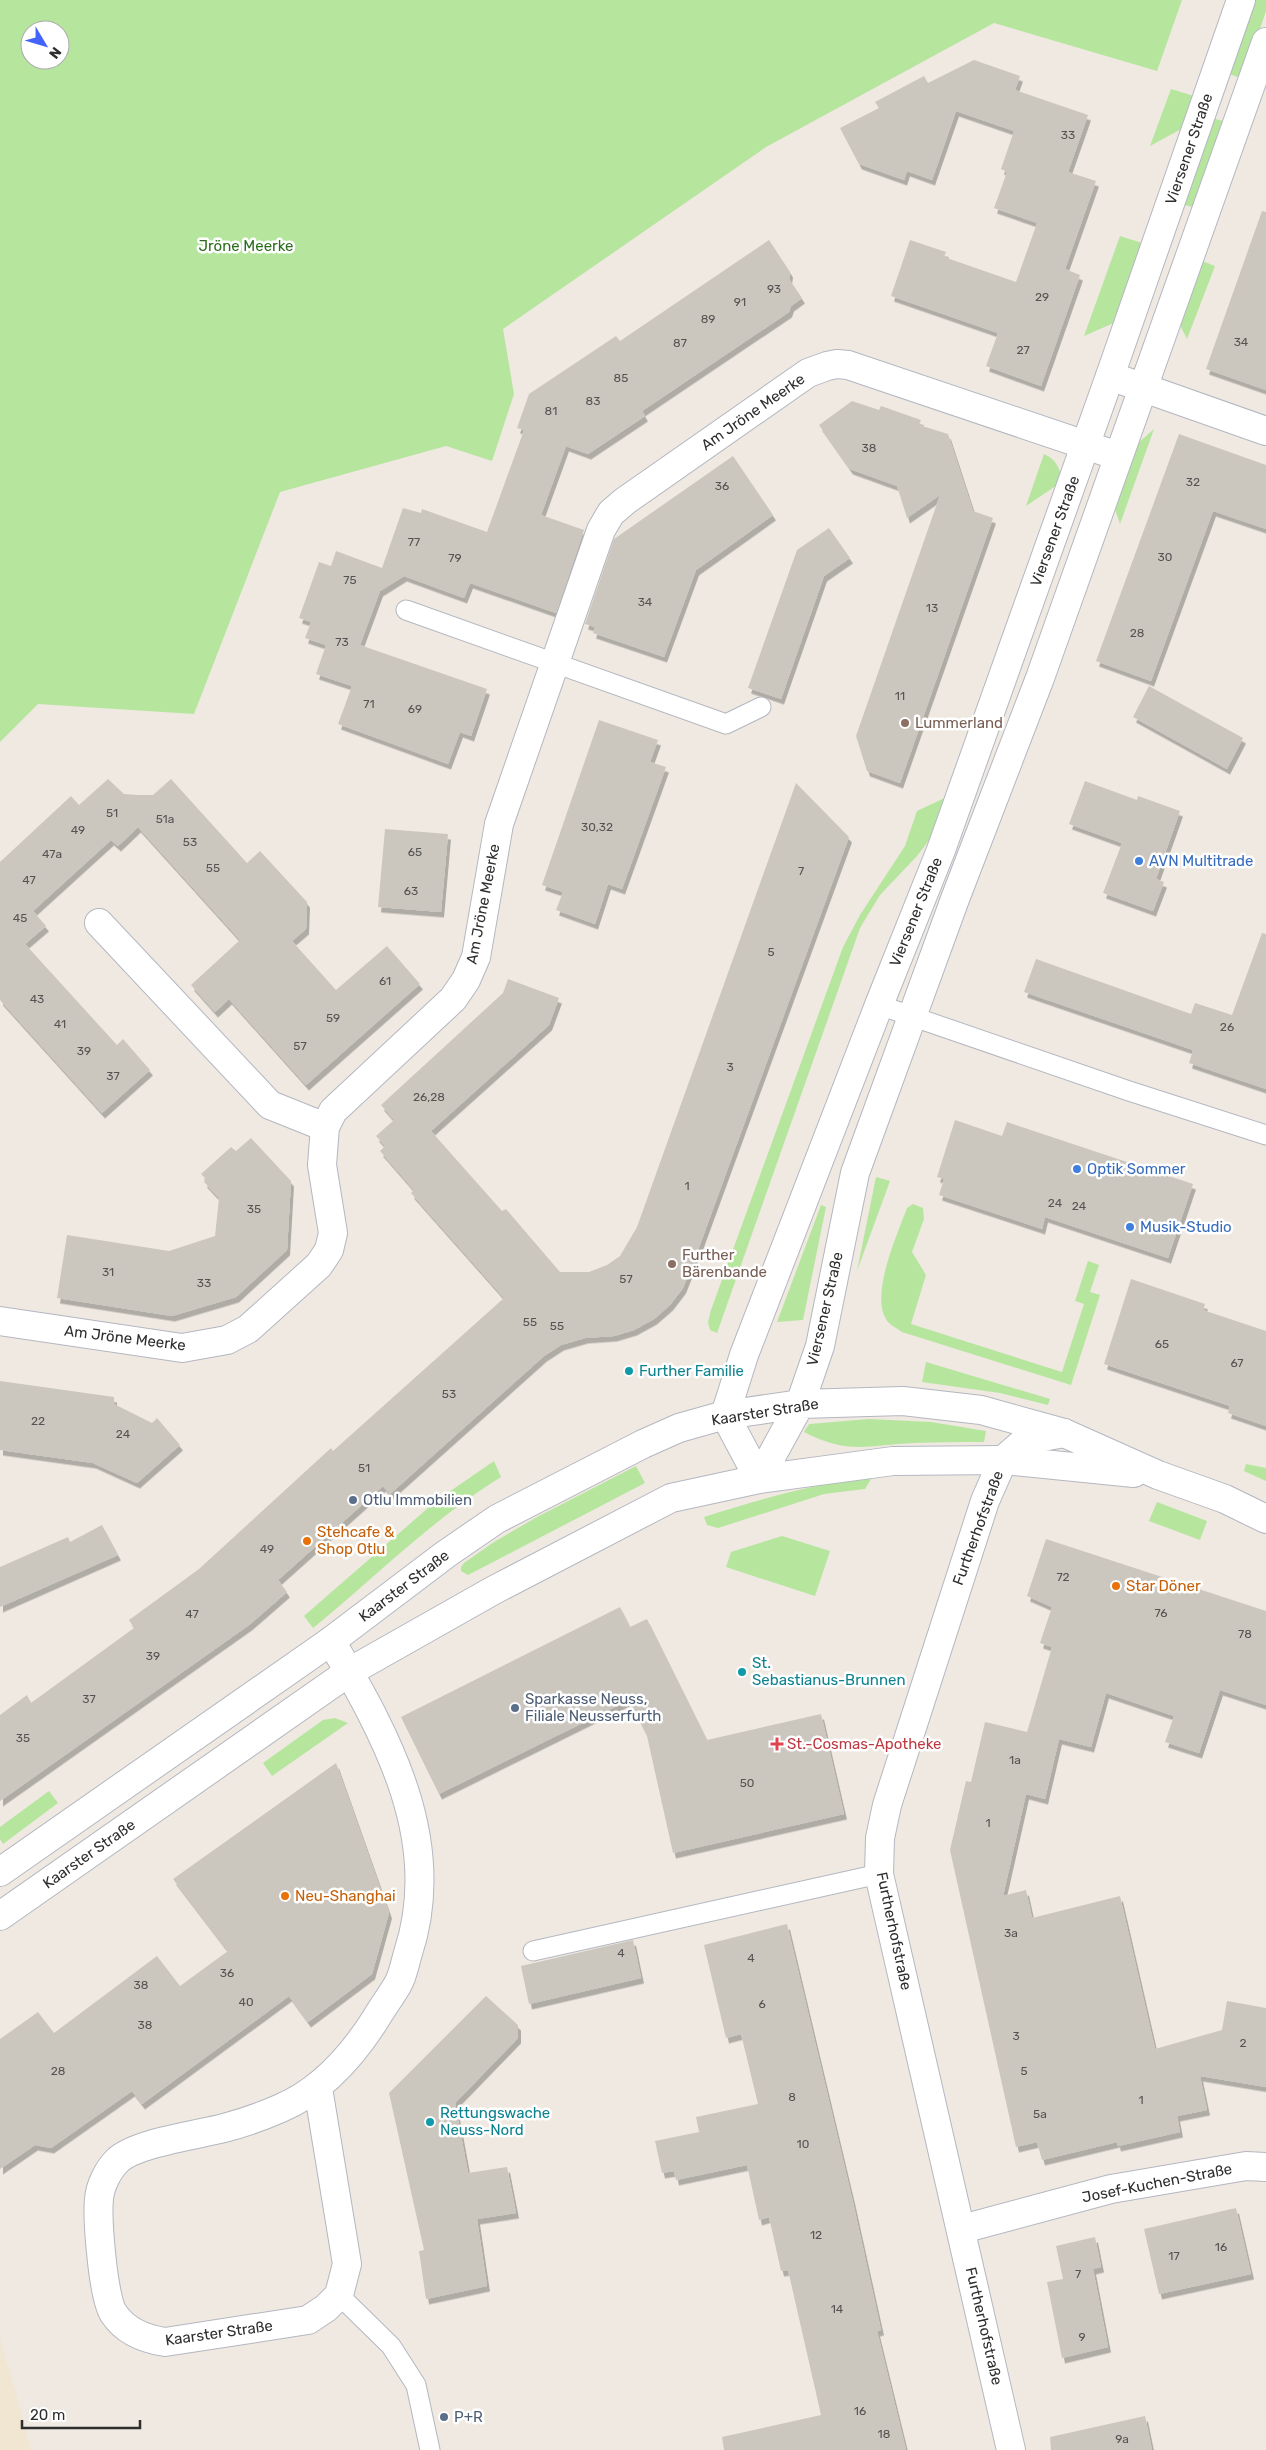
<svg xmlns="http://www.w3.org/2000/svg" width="1266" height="2450" font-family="Rubik,sans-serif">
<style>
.education{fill:#f0e6d1}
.green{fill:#b6e59e;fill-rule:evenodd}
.building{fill:#cbc7bf;filter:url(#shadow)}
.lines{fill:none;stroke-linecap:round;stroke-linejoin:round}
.lane-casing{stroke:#b4b7c1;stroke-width:21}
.street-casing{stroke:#b4b7c1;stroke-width:30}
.secondary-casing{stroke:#b4b7c1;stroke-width:30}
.lane{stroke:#fff;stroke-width:19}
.street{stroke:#fff;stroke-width:28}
.secondary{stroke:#fff;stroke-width:28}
.education-dot{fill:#8d6e63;stroke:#fff;stroke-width:2}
.shop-dot{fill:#3f7fe0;stroke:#fff;stroke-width:2}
.culture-dot{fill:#0f9aa8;stroke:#fff;stroke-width:2}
.service-dot{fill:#5c6f8a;stroke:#fff;stroke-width:2}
.food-dot{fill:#e8710a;stroke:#fff;stroke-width:2}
.health-dot{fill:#e0444e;stroke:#fff;stroke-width:2}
.labels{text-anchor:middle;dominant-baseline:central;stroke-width:5;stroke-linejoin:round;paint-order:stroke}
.number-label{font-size:12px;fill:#555452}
.street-label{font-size:15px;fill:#2e2e2e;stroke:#fff}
.park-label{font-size:15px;fill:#2c6e1b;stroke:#fff}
.education-label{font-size:15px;fill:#785e54;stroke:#fff;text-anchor:start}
.shop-label{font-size:15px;fill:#366cbe;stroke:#fff;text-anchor:start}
.culture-label{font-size:15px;fill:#0d838f;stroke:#fff;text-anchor:start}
.service-label{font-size:15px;fill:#4e5e75;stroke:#fff;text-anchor:start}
.food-label{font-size:15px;fill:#c56008;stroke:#fff;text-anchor:start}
.health-label{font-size:15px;fill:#be3a42;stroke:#fff;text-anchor:start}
</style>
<defs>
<filter id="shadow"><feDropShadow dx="3" dy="5.5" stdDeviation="0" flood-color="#0004"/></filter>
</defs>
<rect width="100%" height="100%" fill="#efe9e1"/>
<path class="education" d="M 0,2339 L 16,2394 L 31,2450 L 0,2450 Z"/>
<path class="green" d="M 0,0 L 1182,0 L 1157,71 L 994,23 L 766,147 L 503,329 L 514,394 L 492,461 L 446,446 L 280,492 L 194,714 L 38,704 L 0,742 ZM 30,30 L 60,30 L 60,60 L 30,60 Z
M 1253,0 L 1266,0 L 1266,11 L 1243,79 L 1227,73 Z
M 1171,89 L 1194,96 L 1183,128 L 1150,146 Z
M 1212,118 L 1227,122 L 1196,208 L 1181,204 Z
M 1120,236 L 1142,243 L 1116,322 L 1084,336 Z
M 1202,261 L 1215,266 L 1187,339 L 1179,323 Z
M 1154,429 L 1120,524 L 1114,506 L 1137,444 Z
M 1044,454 C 1057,460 1059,468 1063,481 L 1026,506 Z
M 951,795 L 940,826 L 917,856 L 880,895 L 860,928 L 717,1333 L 710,1330 L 708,1322 L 711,1310 L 843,947 L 860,915 L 905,846 L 917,811 Z
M 876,1177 L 890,1181 L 857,1271 Z
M 913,1204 L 923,1208 L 924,1219 L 912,1252 L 926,1275 L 911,1324 L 1062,1372 L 1084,1304 L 1075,1301 L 1088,1261 L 1099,1265 L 1090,1292 L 1100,1295 L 1071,1385 L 902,1332 C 898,1329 892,1326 889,1323 C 867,1300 898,1233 907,1208 Z
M 821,1205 L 826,1207 L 803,1320 L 777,1322 Z
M 926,1362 L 1050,1399 L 1048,1405 L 1000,1393 L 922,1382 Z
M 869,1419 L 931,1422 L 986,1431 L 984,1442 C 960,1442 937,1442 914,1443 C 867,1445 848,1455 804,1432 L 809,1424 Z
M 494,1461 L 501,1477 C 432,1519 376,1577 313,1628 L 304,1616 L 436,1501 Z
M 1246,1464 L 1266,1468 L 1266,1481 L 1244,1471 Z
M 636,1466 L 645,1483 L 468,1575 L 461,1571 L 461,1567 L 464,1563 L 494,1542 L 537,1517 Z
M 873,1476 L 865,1489 L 824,1494 L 718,1528 L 707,1525 L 704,1517 C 760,1499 815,1484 873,1476 Z
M 1157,1502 L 1207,1521 L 1200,1540 L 1149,1521 Z
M 782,1536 L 830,1551 L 815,1596 L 726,1567 L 731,1552 Z
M 335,1718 L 348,1723 L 272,1776 L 263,1763 L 323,1720 Z
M 49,1791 L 58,1803 L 3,1844 L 0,1839 L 0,1827 Z"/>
<path class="building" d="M 974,60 L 1020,76 L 1015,90 L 1088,115 L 1068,172 L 1096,181 L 1065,269 L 1080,275 L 1041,386 L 986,366 L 998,333 L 891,296 L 910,240 L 946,252 L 944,257 L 1016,282 L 1037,223 L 994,208 L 1007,172 L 1001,169 L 1014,131 L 956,111 L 932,180 L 907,171 L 904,180 L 859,164 L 840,128 L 879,108 L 875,102 L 924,76 L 928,83 Z
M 1262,211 L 1266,212 L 1266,390 L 1206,369 Z
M 769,240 L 790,272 L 789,279 L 802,298 L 791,306 L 789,312 L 642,411 L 645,416 L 588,454 L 566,446 L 541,515 L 584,530 L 556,613 L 470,583 L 464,598 L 404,576 L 380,591 L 360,645 L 487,689 L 471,736 L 460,732 L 448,764 L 338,724 L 352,686 L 316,674 L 326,645 L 305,638 L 311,622 L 299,618 L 319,562 L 331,566 L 336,551 L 382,568 L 403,508 L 421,513 L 422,509 L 487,532 L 524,430 L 517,428 L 529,394 L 616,336 L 620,341 Z
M 852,401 L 879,410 L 881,406 L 921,420 L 919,425 L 948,434 L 973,511 L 993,518 L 900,783 L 867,771 L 856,736 L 940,495 L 907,518 L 897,486 L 850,469 L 819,425 Z
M 1179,434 L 1266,465 L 1266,529 L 1213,511 L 1151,681 L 1096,661 Z
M 733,456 L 773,515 L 696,570 L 664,657 L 593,633 L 595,627 L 585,624 L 614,539 Z
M 829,528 L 850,558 L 824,576 L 781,699 L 748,688 L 797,550 Z
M 1149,686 L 1243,738 L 1227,769 L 1133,717 Z
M 599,720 L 658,740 L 650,762 L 666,767 L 622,889 L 608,884 L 595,924 L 556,910 L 563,892 L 542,885 Z
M 108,779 L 124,794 L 139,795 L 153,795 L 171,779 L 247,863 L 260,851 L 307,902 L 306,929 L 292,941 L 336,990 L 387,946 L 420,984 L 306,1085 L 229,999 L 215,1012 L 191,985 L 240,940 L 138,827 L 118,846 L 111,840 L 33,911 L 46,926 L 25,944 L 117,1045 L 123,1039 L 150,1070 L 102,1113 L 0,1000 L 0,862 L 71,796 L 79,805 Z
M 1085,781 L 1137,800 L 1138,796 L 1180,811 L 1156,879 L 1164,882 L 1153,911 L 1103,893 L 1122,843 L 1069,824 Z
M 796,783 L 849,837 L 698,1250 L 683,1288 L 670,1305 L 654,1319 L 634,1330 L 614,1336 L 585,1338 L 561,1345 L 544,1356 L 390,1494 L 383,1486 L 278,1580 L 287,1592 L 249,1625 L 0,1801 L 0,1715 L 27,1695 L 31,1703 L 134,1628 L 129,1620 L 199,1569 L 331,1448 L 333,1451 L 504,1298 L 411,1193 L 414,1190 L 380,1151 L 385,1146 L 376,1136 L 394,1120 L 381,1105 L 503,993 L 508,979 L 559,998 L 549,1025 L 431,1131 L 502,1211 L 506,1209 L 560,1272 L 589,1272 L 607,1265 L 620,1256 L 637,1227 Z
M 385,829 L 448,834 L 441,912 L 378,907 Z
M 1262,933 L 1266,934 L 1266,1089 L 1189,1063 L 1193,1050 L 1024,992 L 1036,959 L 1191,1014 L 1195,1003 L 1232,1015 Z
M 955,1120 L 1002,1136 L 1007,1122 L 1193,1184 L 1168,1258 L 1045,1217 L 1042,1229 L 939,1195 L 944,1179 L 937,1177 Z
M 251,1138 L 291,1181 L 287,1250 L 236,1297 L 172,1316 L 57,1298 L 67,1235 L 169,1251 L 215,1236 L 219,1198 L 204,1182 L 206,1179 L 201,1174 L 231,1147 L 236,1151 Z
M 1131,1279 L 1205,1304 L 1203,1310 L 1266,1331 L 1266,1426 L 1228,1413 L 1230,1406 L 1104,1364 Z
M 0,1381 L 114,1397 L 114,1404 L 152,1423 L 157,1418 L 180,1445 L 137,1483 L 93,1463 L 0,1450 Z
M 102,1525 L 118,1555 L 0,1607 L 0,1567 L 68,1537 L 70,1542 Z
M 1046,1539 L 1266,1611 L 1266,1705 L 1220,1690 L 1199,1753 L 1165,1742 L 1174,1716 L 1106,1693 L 1091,1747 L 1059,1739 L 1045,1799 L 1026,1794 L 1003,1896 L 1026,1890 L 1032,1918 L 1120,1896 L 1155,2049 L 1222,2030 L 1227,2001 L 1266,2008 L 1266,2087 L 1200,2076 L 1207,2110 L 1177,2116 L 1180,2132 L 1118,2146 L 1117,2142 L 1042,2160 L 1037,2142 L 1016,2147 L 950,1850 L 966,1781 L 971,1782 L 985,1722 L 1027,1732 L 1052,1647 L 1040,1643 L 1052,1607 L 1027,1596 Z
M 620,1607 L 630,1627 L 647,1619 L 707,1740 L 821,1714 L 844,1814 L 673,1853 L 647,1736 L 629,1700 L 439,1794 L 401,1717 Z
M 336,1763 L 389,1913 L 372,1974 L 308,2022 L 289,1996 L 142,2104 L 132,2091 L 51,2148 L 35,2145 L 0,2169 L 0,2039 L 38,2012 L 54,2033 L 157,1956 L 180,1986 L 228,1951 L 173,1879 Z
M 787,1924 L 852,2198 L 881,2330 L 877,2331 L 906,2450 L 724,2450 L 722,2437 L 821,2415 L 788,2270 L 781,2271 L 769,2217 L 759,2220 L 747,2165 L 676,2180 L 674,2171 L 662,2173 L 655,2141 L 699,2132 L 696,2117 L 758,2104 L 741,2034 L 726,2038 L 704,1945 Z
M 633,1940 L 641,1978 L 529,2004 L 521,1966 Z
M 486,1996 L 518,2025 L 518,2038 L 455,2103 L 468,2173 L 507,2167 L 516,2213 L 477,2219 L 487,2286 L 426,2299 L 419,2251 L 424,2250 L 389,2093 Z
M 1236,2208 L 1251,2274 L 1159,2294 L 1144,2229 Z
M 1095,2237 L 1101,2267 L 1093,2269 L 1108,2347 L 1062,2358 L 1047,2282 L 1063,2279 L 1056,2246 Z
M 1145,2416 L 1152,2450 L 1051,2450 L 1050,2437 Z"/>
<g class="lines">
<defs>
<path id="lane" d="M 406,610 L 726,724 L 761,707
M 879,1005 L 1129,1091 L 1266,1135
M 533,1951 L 879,1874
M 339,2295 L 391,2346 L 416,2385 L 430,2450"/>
<path id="street" d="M 1110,376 L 1266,431
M 99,923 L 270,1105 L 325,1127
M 0,1321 L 182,1348 L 227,1340 L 248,1329 L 319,1265 L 329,1250 L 333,1233 L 322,1165 L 325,1127 L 333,1111 L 453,999 L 466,980 L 476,957 L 499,824 L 601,530 L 611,513 L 625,501 L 808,373 L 827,366 L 837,364 L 848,365 L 1118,456
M 318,2088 L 347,2264 L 339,2295 L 326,2308 L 308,2320 L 165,2342 C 145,2339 126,2332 114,2314 C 103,2300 97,2218 99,2199 C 100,2186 108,2170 117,2161 C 135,2143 197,2135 224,2128 C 243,2123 263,2116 281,2108 C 321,2091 352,2056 375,2020 C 382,2008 391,1996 398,1984 C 403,1975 405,1963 408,1953 C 445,1841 387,1736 331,1641
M 962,2229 L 1111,2189 L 1246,2166 L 1266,2167
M 1011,2450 L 879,1874 L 880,1838 L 887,1805 L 985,1501 L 1003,1460 L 1026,1440 L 1064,1433"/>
<path id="secondary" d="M 759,1479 L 725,1415 L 744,1355 L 879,1005 L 941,850 L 1110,376 L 1241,0
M 759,1479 L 800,1404 L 820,1346 L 855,1173 L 955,899 L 1040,678 L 1266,42
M 0,1872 L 331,1641 L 446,1554 L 497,1519 L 643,1444 L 679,1428 L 725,1415 L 800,1404 L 903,1401 L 981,1410 L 1064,1433 L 1158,1475 L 1225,1499 L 1266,1519
M 0,1916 L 349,1672 L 494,1590 L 671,1498 L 759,1479 L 893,1461 L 1003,1460 L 1134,1473"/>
</defs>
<use href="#lane" class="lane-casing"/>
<use href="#street" class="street-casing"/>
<use href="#secondary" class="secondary-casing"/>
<use href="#lane" class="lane"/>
<use href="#street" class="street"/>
<use href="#secondary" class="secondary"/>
</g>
<g class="education-dot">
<circle cx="905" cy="723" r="5"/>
<circle cx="672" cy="1264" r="5"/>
</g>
<g class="shop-dot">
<circle cx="1139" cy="861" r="5"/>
<circle cx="1077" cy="1169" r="5"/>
<circle cx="1130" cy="1227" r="5"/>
</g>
<g class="culture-dot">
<circle cx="629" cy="1371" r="5"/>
<circle cx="742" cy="1672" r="5"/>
<circle cx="430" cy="2122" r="5"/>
</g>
<g class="service-dot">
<circle cx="353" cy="1500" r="5"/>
<circle cx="515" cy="1708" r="5"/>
<circle cx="444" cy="2417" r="5"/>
</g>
<g class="food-dot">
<circle cx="307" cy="1541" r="5"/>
<circle cx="1116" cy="1586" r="5"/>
<circle cx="285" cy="1896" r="5"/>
</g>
<path class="health-dot" d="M774.5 1736.5h5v5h5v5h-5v5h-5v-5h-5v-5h5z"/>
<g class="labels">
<g class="number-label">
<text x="1068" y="135">33</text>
<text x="774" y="289">93</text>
<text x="1042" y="297">29</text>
<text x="740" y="302">91</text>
<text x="708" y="319">89</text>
<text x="1241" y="342">34</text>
<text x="680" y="343">87</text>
<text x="1023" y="350">27</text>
<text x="621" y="378">85</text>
<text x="593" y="401">83</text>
<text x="551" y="411">81</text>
<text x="869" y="448">38</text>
<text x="1193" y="482">32</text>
<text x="722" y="486">36</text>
<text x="414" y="542">77</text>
<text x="1165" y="557">30</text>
<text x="455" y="558">79</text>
<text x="350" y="580">75</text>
<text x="645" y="602">34</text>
<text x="932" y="608">13</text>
<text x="1137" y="633">28</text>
<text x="342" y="642">73</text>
<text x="900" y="696">11</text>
<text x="369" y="704">71</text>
<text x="415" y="709">69</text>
<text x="112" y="813">51</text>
<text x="165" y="819">51a</text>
<text x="597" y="827">30,32</text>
<text x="78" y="830">49</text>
<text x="190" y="842">53</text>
<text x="415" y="852">65</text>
<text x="52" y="854">47a</text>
<text x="213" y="868">55</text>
<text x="801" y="871">7</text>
<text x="29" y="880">47</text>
<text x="411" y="891">63</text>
<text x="20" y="918">45</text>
<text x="771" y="952">5</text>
<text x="385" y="981">61</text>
<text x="37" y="999">43</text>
<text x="333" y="1018">59</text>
<text x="60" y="1024">41</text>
<text x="1227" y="1027">26</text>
<text x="300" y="1046">57</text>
<text x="84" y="1051">39</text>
<text x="730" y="1067">3</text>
<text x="113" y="1076">37</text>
<text x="429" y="1097">26,28</text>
<text x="687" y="1186">1</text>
<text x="1055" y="1203">24</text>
<text x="1079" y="1206">24</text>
<text x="254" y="1209">35</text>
<text x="108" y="1272">31</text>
<text x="626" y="1279">57</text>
<text x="204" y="1283">33</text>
<text x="530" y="1322">55</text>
<text x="557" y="1326">55</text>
<text x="1162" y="1344">65</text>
<text x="1237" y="1363">67</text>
<text x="449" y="1394">53</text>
<text x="38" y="1421">22</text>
<text x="123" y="1434">24</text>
<text x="364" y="1468">51</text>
<text x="267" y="1549">49</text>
<text x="1063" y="1577">72</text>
<text x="1161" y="1613">76</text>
<text x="192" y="1614">47</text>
<text x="1245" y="1634">78</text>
<text x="153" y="1656">39</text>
<text x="89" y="1699">37</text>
<text x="23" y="1738">35</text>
<text x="1015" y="1760">1a</text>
<text x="747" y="1783">50</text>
<text x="988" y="1823">1</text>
<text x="1011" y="1933">3a</text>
<text x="621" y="1953">4</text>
<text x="751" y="1958">4</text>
<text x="227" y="1973">36</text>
<text x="141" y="1985">38</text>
<text x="246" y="2002">40</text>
<text x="762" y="2004">6</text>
<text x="145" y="2025">38</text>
<text x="1016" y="2036">3</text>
<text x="1243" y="2043">2</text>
<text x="58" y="2071">28</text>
<text x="1024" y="2071">5</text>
<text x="792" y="2097">8</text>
<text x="1141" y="2100">1</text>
<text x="1040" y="2114">5a</text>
<text x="803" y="2144">10</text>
<text x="816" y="2235">12</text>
<text x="1221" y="2247">16</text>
<text x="1174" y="2256">17</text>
<text x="1078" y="2274">7</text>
<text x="837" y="2309">14</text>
<text x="1082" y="2337">9</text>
<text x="860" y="2411">16</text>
<text x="884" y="2434">18</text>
<text x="1122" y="2439">9a</text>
</g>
<g class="street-label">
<text transform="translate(1189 149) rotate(-71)">Viersener Straße</text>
<text transform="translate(753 412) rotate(-35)">Am Jröne Meerke</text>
<text transform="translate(1055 531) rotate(-70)">Viersener Straße</text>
<text transform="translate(483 904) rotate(-79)">Am Jröne Meerke</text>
<text transform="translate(916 912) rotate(-68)">Viersener Straße</text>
<text transform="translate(825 1309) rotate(-77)">Viersener Straße</text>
<text transform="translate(125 1338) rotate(7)">Am Jröne Meerke</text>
<text transform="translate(765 1412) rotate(-9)">Kaarster Straße</text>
<text transform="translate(978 1528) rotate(-70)">Furtherhofstraße</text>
<text transform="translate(404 1586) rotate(-37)">Kaarster Straße</text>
<text transform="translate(89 1854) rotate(-35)">Kaarster Straße</text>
<text transform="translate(894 1931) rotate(78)">Furtherhofstraße</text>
<text transform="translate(1157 2183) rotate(-11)">Josef-Kuchen-Straße</text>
<text transform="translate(984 2326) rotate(77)">Furtherhofstraße</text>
<text transform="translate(219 2333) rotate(-8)">Kaarster Straße</text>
</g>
<g class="park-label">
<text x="246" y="246">Jröne Meerke</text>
</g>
<g class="education-label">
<text x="915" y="723">Lummerland</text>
<text x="682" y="1255">Further<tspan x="682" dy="17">Bärenbande</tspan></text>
</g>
<g class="shop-label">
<text x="1149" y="861">AVN Multitrade</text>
<text x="1087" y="1169">Optik Sommer</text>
<text x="1140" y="1227">Musik-Studio</text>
</g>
<g class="culture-label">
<text x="639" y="1371">Further Familie</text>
<text x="752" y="1663">St.<tspan x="752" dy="17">Sebastianus-Brunnen</tspan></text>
<text x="440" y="2113">Rettungswache<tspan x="440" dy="17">Neuss-Nord</tspan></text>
</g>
<g class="service-label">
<text x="363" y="1500">Otlu Immobilien</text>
<text x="525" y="1699">Sparkasse Neuss,<tspan x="525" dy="17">Filiale Neusserfurth</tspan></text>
<text x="454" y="2417">P+R</text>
</g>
<g class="food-label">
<text x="317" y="1532">Stehcafe &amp;<tspan x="317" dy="17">Shop Otlu</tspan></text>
<text x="1126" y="1586">Star Döner</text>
<text x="295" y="1896">Neu-Shanghai</text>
</g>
<g class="health-label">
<text x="787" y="1744">St.-Cosmas-Apotheke</text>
</g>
</g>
<g transform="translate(45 45) rotate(128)"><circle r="24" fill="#ffffff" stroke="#ababab"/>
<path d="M0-4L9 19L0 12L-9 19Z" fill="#4264fb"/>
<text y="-8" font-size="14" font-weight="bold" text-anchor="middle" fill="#2e2e2e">N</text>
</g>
<path d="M22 2420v8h118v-8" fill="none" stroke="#2e2e2e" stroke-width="2.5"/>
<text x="30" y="2420" font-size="15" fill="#2e2e2e" stroke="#ffffff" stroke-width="4" paint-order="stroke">20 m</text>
</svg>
